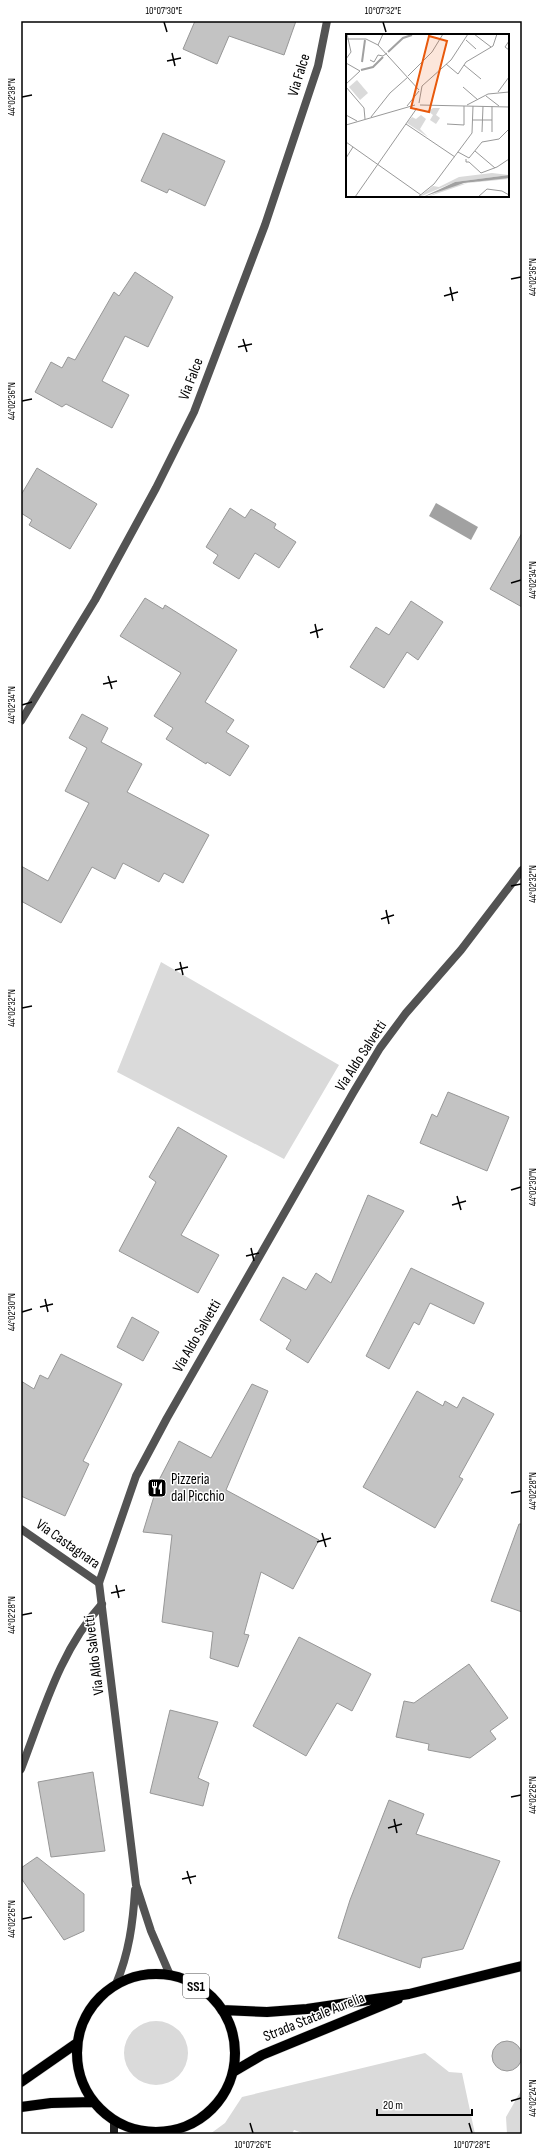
<svg xmlns="http://www.w3.org/2000/svg" width="543" height="2155" font-family="'Sofia Sans Condensed',sans-serif">
<style>
.green{fill:#dadada}
.water{fill:#a1a1a1}
.building{fill:#c3c3c3;stroke:#979797}
.lines{fill:none;stroke-linecap:round;stroke-linejoin:round}
.primary-casing{stroke:#dbdbdb;stroke-width:11}
.minor{stroke:#535353;stroke-width:8}
.tertiary{stroke:#535353;stroke-width:8}
.secondary{stroke:#202020;stroke-width:8}
.primary{stroke:#000;stroke-width:10}
.ticks{fill:none;stroke:#000;stroke-width:1.5}
.labels{text-anchor:middle;dominant-baseline:central;stroke-width:3;stroke-linejoin:round;paint-order:stroke}
.shield{fill:#fff;stroke:#4c4c4c;stroke-width:1}
.shield-label{font-size:14px;font-weight:bold;fill:#000}
.street-label{font-size:15px;fill:#000;stroke:#fff}
.poi-label{font-size:15px;fill:#000;stroke:#fff;text-anchor:start}
.inset-river{fill:none;stroke:#a1a1a1;stroke-width:2}
.inset-road{fill:none;stroke:#999;stroke-width:1}
.view{fill:#e8590c;fill-opacity:0.15;stroke:#e8590c;stroke-width:2}
.inset-edge{fill:none;stroke:#000;stroke-width:2}
.neatline{fill:none;stroke:#000;stroke-width:1.5}
.ticks-label{font-size:10px;text-anchor:middle;fill:#000}
</style>
<rect width="100%" height="100%" fill="#fff"/>
<path class="green" d="M 161,962 L 339,1065 L 284,1159 L 117,1072 Z
M124 2053a32 32 0 1 1 64 0a32 32 0 1 1-64 0Z
M 425,2053 L 449,2072 L 462,2073 L 475,2134 L 305,2134 L 294,2130 L 292,2134 L 210,2134 L 225,2123 L 242,2097 Z
M 522,2089 L 522,2134 L 507,2134 L 506,2117 Z"/>
<path class="water" d="M 436,503 L 478,527 L 471,540 L 429,516 Z"/>
<path class="building" d="M 195,21 L 296,21 L 284,55 L 229,36 L 217,64 L 183,49 Z
M 163,133 L 225,161 L 205,206 L 169,189 L 167,193 L 141,181 Z
M 135,272 L 173,297 L 148,347 L 125,336 L 102,381 L 129,395 L 112,428 L 66,404 L 62,407 L 35,392 L 51,362 L 62,368 L 68,357 L 75,360 L 114,292 L 119,296 Z
M 37,468 L 97,504 L 70,549 L 29,525 L 32,520 L 21,513 L 21,495 Z
M 230,508 L 245,518 L 251,509 L 276,524 L 274,528 L 296,542 L 279,568 L 255,553 L 239,579 L 213,563 L 218,555 L 206,547 Z
M 522,533 L 522,607 L 490,589 Z
M 145,598 L 163,609 L 165,605 L 237,650 L 205,702 L 234,720 L 226,732 L 249,746 L 230,776 L 207,762 L 206,764 L 166,739 L 173,728 L 154,716 L 181,673 L 120,636 Z
M 411,601 L 443,622 L 418,660 L 407,652 L 384,688 L 350,667 L 376,627 L 389,635 Z
M 82,714 L 108,728 L 101,742 L 142,764 L 127,792 L 209,835 L 183,883 L 164,873 L 159,882 L 123,863 L 115,879 L 92,867 L 61,923 L 21,901 L 21,866 L 48,881 L 89,803 L 65,791 L 87,748 L 69,738 Z
M 448,1092 L 509,1117 L 487,1171 L 420,1143 L 432,1114 L 437,1117 Z
M 178,1127 L 227,1156 L 181,1235 L 219,1255 L 198,1293 L 119,1251 L 156,1182 L 149,1177 Z
M 368,1195 L 404,1211 L 308,1363 L 286,1349 L 291,1340 L 260,1320 L 283,1277 L 306,1290 L 316,1273 L 331,1283 Z
M 411,1268 L 484,1303 L 474,1324 L 430,1303 L 419,1325 L 414,1322 L 389,1369 L 366,1356 Z
M 132,1317 L 159,1332 L 143,1361 L 117,1347 Z
M 61,1354 L 122,1384 L 83,1461 L 89,1464 L 65,1516 L 21,1496 L 21,1381 L 34,1389 L 40,1375 L 48,1379 Z
M 252,1384 L 268,1391 L 226,1490 L 319,1540 L 293,1589 L 261,1572 L 244,1634 L 249,1635 L 238,1667 L 210,1658 L 213,1632 L 162,1622 L 172,1535 L 143,1532 L 159,1480 L 179,1441 L 211,1458 Z
M 417,1391 L 443,1406 L 445,1401 L 457,1408 L 463,1397 L 494,1414 L 459,1477 L 463,1479 L 435,1528 L 363,1487 Z
M 519,1524 L 522,1524 L 522,1612 L 491,1601 Z
M 299,1637 L 371,1674 L 352,1711 L 337,1703 L 306,1756 L 253,1726 Z
M 469,1664 L 508,1718 L 490,1731 L 496,1739 L 470,1758 L 428,1750 L 429,1744 L 396,1737 L 404,1701 L 414,1703 Z
M 170,1710 L 218,1722 L 198,1778 L 209,1783 L 203,1806 L 150,1793 Z
M 93,1772 L 105,1851 L 51,1857 L 38,1782 Z
M 389,1800 L 424,1814 L 416,1834 L 500,1861 L 463,1949 L 422,1958 L 420,1968 L 338,1938 L 350,1900 Z
M 37,1857 L 84,1894 L 84,1931 L 64,1940 L 21,1878 L 21,1868 Z
M492 2056a15 15 0 1 1 30 0a15 15 0 1 1-30 0Z"/>
<g class="lines">
<defs>
<path id="primary" d="M77 2053a79 79 0 1 1 158 0a79 79 0 1 1-158 0Z
M 222,2010 L 267,2012 L 307,2009 L 409,1994 L 522,1966
M 233,2072 L 262,2055 L 398,1999
M 21,2082 L 77,2043
M 21,2107 L 51,2103 L 93,2102"/>
</defs>
<use href="#primary" class="primary-casing"/>
<path class="minor" d="M 21,721 L 95,600 L 156,488 L 194,412 L 265,225 L 318,66 L 327,21
M 21,1529 L 99,1583
M 21,1769 C 43,1712 60,1650 102,1604"/>
<path class="tertiary" d="M 170,1975 L 151,1931 L 136,1885 L 99,1583 L 136,1476 L 167,1418 L 353,1093 L 380,1048 L 406,1013 L 461,950 L 522,870
M 116,1984 C 129,1953 133,1923 135,1890"/>
<path class="secondary" d="M 114,2134 L 114,2120
M 160,2134 L 161,2132"/>
<use href="#primary" class="primary"/>
</g>
<path class="ticks" d="M 164,22 L 167,32M 383,22 L 386,32M 172,53 L 175,66M 167,61 L 181,58M 22,97 L 32,95M 511,279 L 521,277M 450,287 L 453,301M 444,296 L 458,292M 243,339 L 247,352M 238,347 L 252,344M 22,401 L 32,399M 511,583 L 521,580M 315,624 L 318,638M 310,633 L 323,629M 108,676 L 112,689M 103,684 L 117,681M 22,705 L 32,702M 511,886 L 521,884M 386,910 L 389,924M 381,919 L 394,915M 180,962 L 183,975M 175,970 L 188,967M 22,1008 L 32,1006M 511,1190 L 521,1187M 457,1196 L 461,1210M 452,1205 L 466,1201M 251,1248 L 254,1261M 246,1256 L 259,1253M 45,1299 L 48,1312M 40,1307 L 53,1304M 22,1312 L 32,1309M 511,1493 L 521,1491M 322,1533 L 326,1547M 317,1542 L 331,1538M 116,1585 L 119,1598M 111,1593 L 125,1590M 22,1615 L 32,1613M 511,1797 L 521,1795M 394,1819 L 397,1833M 388,1828 L 402,1824M 187,1871 L 191,1884M 182,1879 L 196,1876M 22,1919 L 32,1917M 511,2101 L 521,2098M 250,2123 L 253,2133M 469,2123 L 472,2133"/>
<defs>
<symbol id="restaurant-square" viewBox="-11 -11 22 22"><rect x="-9" y="-9" width="18" height="18" rx="4" fill="#000" stroke="#fff"/><path d="M-5-6h1v4h1v-4h1v4h1v-4h1v5L-1.5 .5V6h-2V.5L-5-1ZM5-6V6H3V1.5H1.5Q1.5-4 5-6Z" fill="#fff"/></symbol>
</defs>
<g fill-rule="evenodd">
<use href="#restaurant-square" x="146" y="1477" width="22" height="22"/>
</g>
<g class="labels">
<rect class="shield" x="183" y="1974" width="26" height="24" rx="3"/>
<g class="shield-label">
<text x="196" y="1986">SS1</text>
</g>
<g class="street-label">
<text transform="translate(299 75) rotate(-73)">Via Falce</text>
<text transform="translate(191 379) rotate(-69)">Via Falce</text>
<text transform="translate(361 1056) rotate(-57)">Via Aldo Salvetti</text>
<text transform="translate(197 1336) rotate(-60)">Via Aldo Salvetti</text>
<text transform="translate(68 1544) rotate(35)">Via Castagnara</text>
<text transform="translate(94 1655) rotate(-97)">Via Aldo Salvetti</text>
<text transform="translate(314 2017) rotate(-22)">Strada Statale Aurelia</text>
</g>
<g class="poi-label">
<text x="171" y="1479">Pizzeria<tspan x="171" dy="17">dal Picchio</tspan></text>
</g>
</g>
<g transform="translate(346 34)">
<rect width="163" height="163" fill="#fff"/>
<path d="M 11,46 L 22,59 L 14,66 L 3,53 ZM 87,74 L 94,74 L 90,81 L 94,84 L 90,90 L 84,86 L 87,81 L 82,77 ZM 75,81 L 80,85 L 74,95 L 82,103 L 61,89 L 66,83 L 70,85 ZM 146,139 L 163,141 L 109,148 L 73,163 L 87,152 L 93,153 L 113,143 ZM 156,143 L 163,145 L 122,149 L 81,163 L 105,152 Z" fill="#dadada"/>
<path d="M 163,141 L 163,144 L 118,149 L 77,163 L 109,148 Z" fill="#a1a1a1"/>
<path class="inset-river" d="M 42,18 L 57,4 L 66,1M 16,28 L 19,6M 15,36 L 27,33 L 37,23"/>
<path class="inset-road" d="M 128,0 L 145,13M 0,5 L 20,5 L 32,11 L 73,56M 120,6 L 130,15M 163,7 L 159,13 L 163,16M 32,11 L 37,0M 0,25 L 5,18 L 1,0M 24,26 L 28,28 L 32,21 L 37,22 L 41,19M 0,29 L 14,37 L 0,50M 100,30 L 112,40 L 120,28 L 147,12 L 151,0M 118,31 L 135,45M 62,42 L 86,18 L 97,0M 0,53 L 18,74 L 19,85M 117,53 L 132,66M 152,58 L 163,43M 140,62 L 153,72M 73,69 L 76,52 L 105,26 L 122,0M 74,71 L 163,73M 121,71 L 142,60 L 163,58M 61,72 L 73,57M 0,81 L 11,87M 25,83 L 44,59 L 62,43M 127,86 L 146,86M 60,90 L 109,123M 101,90 L 118,91 L 118,72M 0,91 L 69,71M 136,98 L 137,72M 146,98 L 146,72M 0,108 L 75,161M 129,117 L 149,134M 112,118 L 123,124 L 136,108 L 153,105 L 163,95M 0,124 L 7,113M 120,125 L 120,128 L 123,128 L 135,139 L 151,133 L 163,125M 9,163 L 71,74M 72,163 L 88,150 L 126,99 L 127,72M 132,163 L 141,155 L 156,157 L 163,161"/>
<path class="view" d="M 83,2 L 101,7 L 83,78 L 65,74 Z"/>
<rect width="163" height="163" class="inset-edge"/>
</g>
<rect width="543" height="2155" fill="none" stroke="#ffffff" stroke-width="44"/>
<path d="M377 2109v6h95v-6" fill="none" stroke="#000000" stroke-width="2"/>
<text x="383" y="2109" font-size="12" fill="#000000" stroke="#ffffff" stroke-width="3" paint-order="stroke">20 m</text>
<rect x="22" y="22" width="499" height="2111" class="neatline"/>
<g class="ticks-label">
<text x="164" y="14">10°07'30"E</text>
<text x="383" y="14">10°07'32"E</text>
<text transform="translate(11 97) rotate(-90)" y="4">44°02'38"N</text>
<text transform="translate(532 277) rotate(-90)" y="4">44°02'36"N</text>
<text transform="translate(11 401) rotate(-90)" y="4">44°02'36"N</text>
<text transform="translate(532 580) rotate(-90)" y="4">44°02'34"N</text>
<text transform="translate(11 705) rotate(-90)" y="4">44°02'34"N</text>
<text transform="translate(532 884) rotate(-90)" y="4">44°02'32"N</text>
<text transform="translate(11 1008) rotate(-90)" y="4">44°02'32"N</text>
<text transform="translate(532 1187) rotate(-90)" y="4">44°02'30"N</text>
<text transform="translate(11 1312) rotate(-90)" y="4">44°02'30"N</text>
<text transform="translate(532 1491) rotate(-90)" y="4">44°02'28"N</text>
<text transform="translate(11 1615) rotate(-90)" y="4">44°02'28"N</text>
<text transform="translate(532 1795) rotate(-90)" y="4">44°02'26"N</text>
<text transform="translate(11 1919) rotate(-90)" y="4">44°02'26"N</text>
<text transform="translate(532 2098) rotate(-90)" y="4">44°02'24"N</text>
<text x="253" y="2148">10°07'26"E</text>
<text x="472" y="2148">10°07'28"E</text>
</g>
</svg>
